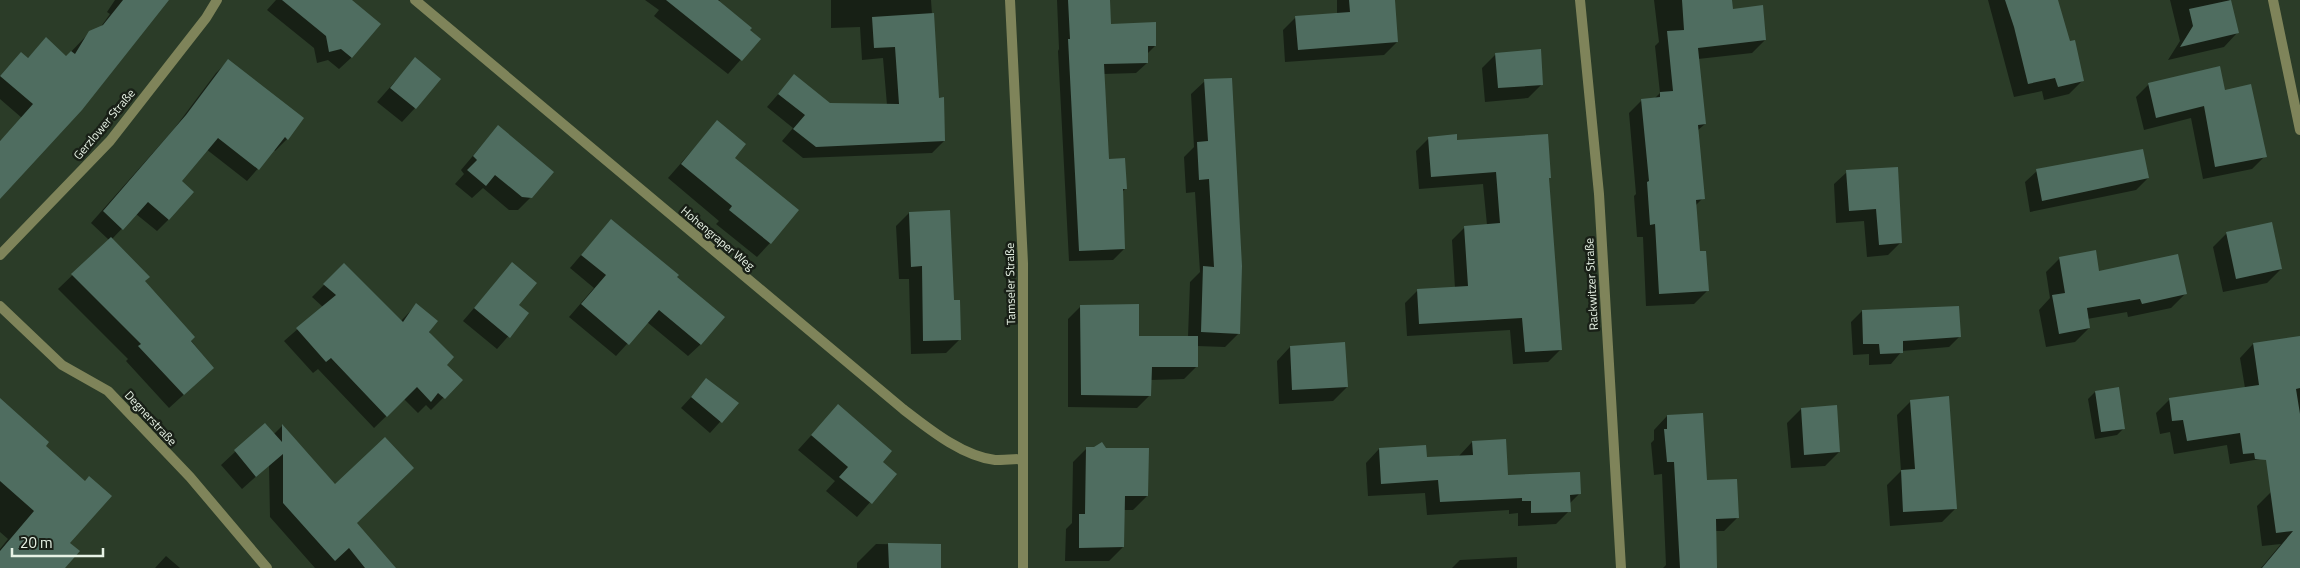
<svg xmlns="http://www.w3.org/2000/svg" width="2300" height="568" font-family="'Titillium Web',sans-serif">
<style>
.shadow{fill:#0007}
.building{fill:#4f6d60}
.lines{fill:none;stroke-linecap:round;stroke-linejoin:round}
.street{stroke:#7f845a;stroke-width:10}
.labels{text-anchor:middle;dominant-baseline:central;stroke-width:5;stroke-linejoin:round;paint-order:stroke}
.street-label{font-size:12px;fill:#e7f2e5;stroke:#192017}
</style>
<rect width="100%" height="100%" fill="#2b3c28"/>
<path class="shadow" d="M 115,0 L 166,0 L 0,198 L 0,141 L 22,118 L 0,99 L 0,76 L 8,67 L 27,59 L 46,39 L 66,57 L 90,32 L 100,28 L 110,14 L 107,12 Z
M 276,0 L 350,0 L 352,57 L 339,69 L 328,60 L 317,63 L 314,48 L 267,10 Z
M 645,0 L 720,0 L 718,2 L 759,39 L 728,74 L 654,16 L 659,10 Z
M 831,0 L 931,0 L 938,99 L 944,141 L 932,153 L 803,158 L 782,141 L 793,128 L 767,107 L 794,76 L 829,104 L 887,105 L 883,58 L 862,60 L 860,27 L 831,28 Z
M 1057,0 L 1109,0 L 1110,26 L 1155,46 L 1147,54 L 1147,63 L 1136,73 L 1104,74 L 1107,160 L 1125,189 L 1122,192 L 1124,249 L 1113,260 L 1069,261 L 1058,51 L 1059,49 Z
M 1337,0 L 1394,0 L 1397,42 L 1384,55 L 1285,62 L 1283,30 L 1296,17 L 1337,14 Z
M 1654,0 L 1731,0 L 1732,10 L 1765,40 L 1752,53 L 1698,59 L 1705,124 L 1697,131 L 1703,198 L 1695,206 L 1698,252 L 1707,291 L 1694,304 L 1646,306 L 1643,237 L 1637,237 L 1634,196 L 1636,194 L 1629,113 L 1642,100 L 1654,99 L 1660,93 L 1655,46 L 1659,42 Z
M 1988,0 L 2057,0 L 2069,43 L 2083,80 L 2069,94 L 2044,100 L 2042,91 L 2014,97 Z
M 2170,0 L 2229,0 L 2237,33 L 2224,47 L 2168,60 L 2180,41 Z
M 1496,54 L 1542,84 L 1528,98 L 1485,102 L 1482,68 Z
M 415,59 L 415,108 L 402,122 L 377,102 Z
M 228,61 L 287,139 L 275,151 L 274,150 L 247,181 L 206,149 L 180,181 L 169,219 L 157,231 L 136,214 L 111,240 L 213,368 L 169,408 L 126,361 L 128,359 L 58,289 L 109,240 L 91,223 L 174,129 L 216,73 Z
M 1205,81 L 1239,333 L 1225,347 L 1197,346 L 1197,366 L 1184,379 L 1150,380 L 1150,395 L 1137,408 L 1068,407 L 1068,319 L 1081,306 L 1138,337 L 1188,337 L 1190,282 L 1200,272 L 1195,192 L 1186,193 L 1184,157 L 1194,147 L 1191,94 Z
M 2149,84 L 2224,91 L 2265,156 L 2252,169 L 2203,179 L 2191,118 L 2144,130 L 2136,97 Z
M 717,122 L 770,243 L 757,257 L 716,224 L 719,221 L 668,178 Z
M 498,126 L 531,197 L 518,210 L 509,210 L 483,188 L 472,198 L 455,184 L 464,174 L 461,170 Z
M 1429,138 L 1456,141 L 1550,177 L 1548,179 L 1561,349 L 1548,362 L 1513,364 L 1510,330 L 1407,336 L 1405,303 L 1418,290 L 1455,288 L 1452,240 L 1465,227 L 1487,225 L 1483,184 L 1419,189 L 1416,151 Z
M 1897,169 L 1901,242 L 1888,255 L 1867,257 L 1864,221 L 1836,223 L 1834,184 L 1847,172 Z
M 2037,171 L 2148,178 L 2136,190 L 2030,212 L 2025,182 Z
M 909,213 L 953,302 L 959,340 L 946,353 L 911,354 L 909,279 L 899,279 L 896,226 Z
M 611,220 L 675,277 L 701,344 L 688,356 L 647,322 L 616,356 L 569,317 L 594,288 L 570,268 Z
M 2227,233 L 2281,269 L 2267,283 L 2223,292 L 2213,247 Z
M 2060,258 L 2098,273 L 2185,294 L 2171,308 L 2128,317 L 2127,312 L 2087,319 L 2089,328 L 2075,342 L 2046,347 L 2039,310 L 2050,298 L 2046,272 Z
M 512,264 L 517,305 L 528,314 L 497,349 L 463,321 Z
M 344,265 L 401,321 L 416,305 L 446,365 L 461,380 L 431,410 L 426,405 L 418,413 L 404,399 L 374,428 L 318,369 L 313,373 L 284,341 L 323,307 L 312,297 Z
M 1862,311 L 1960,336 L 1949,347 L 1902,351 L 1891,364 L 1869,365 L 1869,354 L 1853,355 L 1851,322 Z
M 2300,341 L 2300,451 L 2298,453 L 2230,464 L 2227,445 L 2174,454 L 2170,432 L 2160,434 L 2156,413 L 2169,400 L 2245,388 L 2240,358 L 2253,344 Z
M 1290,347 L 1347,387 L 1333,401 L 1279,404 L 1277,361 Z
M 707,380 L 737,403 L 710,433 L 681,408 Z
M 2095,392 L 2124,428 L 2117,435 L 2095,439 L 2088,399 Z
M 0,401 L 44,446 L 68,543 L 64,568 L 0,568 L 0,549 L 8,539 L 0,532 Z
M 1911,401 L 1955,509 L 1942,522 L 1890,526 L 1887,485 L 1901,471 L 1897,415 Z
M 838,406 L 881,462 L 895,474 L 857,517 L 826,491 L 835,481 L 798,450 Z
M 1801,409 L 1839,452 L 1825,466 L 1791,468 L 1787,423 Z
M 1667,416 L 1706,482 L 1737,518 L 1724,531 L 1715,531 L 1716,568 L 1663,568 L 1666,565 L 1662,474 L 1654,475 L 1651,443 L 1654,440 L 1654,430 Z
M 265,424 L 274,434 L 282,426 L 356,523 L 394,568 L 315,568 L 270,517 L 269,465 L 242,489 L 221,465 Z
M 1472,442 L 1507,477 L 1579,494 L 1569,504 L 1569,511 L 1556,524 L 1518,526 L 1518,513 L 1509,514 L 1509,510 L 1427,515 L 1425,493 L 1368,496 L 1366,463 L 1379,449 L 1426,458 L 1459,456 Z
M 1087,448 L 1147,496 L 1133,510 L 1124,510 L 1123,547 L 1109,561 L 1065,561 L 1066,529 L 1072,523 L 1073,462 Z
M 2300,489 L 2300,568 L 2261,568 L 2281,544 L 2262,546 L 2257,506 L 2271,492 Z
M 876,544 L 939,545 L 940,568 L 857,568 L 857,563 Z
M 166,556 L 180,568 L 155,568 Z
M 1517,557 L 1517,568 L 1452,568 L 1460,560 Z"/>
<path class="building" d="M 123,0 L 169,0 L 82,110 L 0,199 L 0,141 L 33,104 L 0,76 L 21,52 L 28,58 L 46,37 L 66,56 L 71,51 L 75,54 L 89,31 L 103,25 Z
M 282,0 L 352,0 L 381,24 L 352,58 L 341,49 L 329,52 L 326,36 Z
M 666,0 L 718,0 L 752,28 L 750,30 L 761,39 L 742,61 Z
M 1068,0 L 1110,0 L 1111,24 L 1156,22 L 1156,46 L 1148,46 L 1148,63 L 1104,64 L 1109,159 L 1125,158 L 1127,189 L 1123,189 L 1125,249 L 1079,251 L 1068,39 L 1070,39 Z
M 1349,0 L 1395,0 L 1398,42 L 1298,50 L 1295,16 L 1350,12 Z
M 1682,0 L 1732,0 L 1733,9 L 1763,5 L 1766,40 L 1698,48 L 1706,124 L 1698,125 L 1705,199 L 1696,200 L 1700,251 L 1706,251 L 1709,291 L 1659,294 L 1655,224 L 1650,225 L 1647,182 L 1649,181 L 1641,99 L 1660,97 L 1660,92 L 1673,91 L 1667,31 L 1684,30 Z
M 2005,0 L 2058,0 L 2070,41 L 2075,40 L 2084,81 L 2058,87 L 2055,78 L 2028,84 L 2014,27 Z
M 2231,0 L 2239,33 L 2180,47 L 2193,26 L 2189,9 Z
M 934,13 L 939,98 L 944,97 L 945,141 L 816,147 L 793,129 L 805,115 L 778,94 L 794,74 L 830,103 L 899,104 L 895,47 L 874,48 L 872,17 Z
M 1541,49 L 1543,85 L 1498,88 L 1495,53 Z
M 415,57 L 441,79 L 416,109 L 390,88 Z
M 228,59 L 304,118 L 288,140 L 285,137 L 259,170 L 218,138 L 182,181 L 194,192 L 169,220 L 148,202 L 123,230 L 103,211 L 186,115 Z
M 2220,66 L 2225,90 L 2251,84 L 2267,157 L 2215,167 L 2204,106 L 2156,118 L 2148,83 Z
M 1232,78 L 1242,266 L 1240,334 L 1201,332 L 1203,266 L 1214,267 L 1209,179 L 1199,180 L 1197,142 L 1208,141 L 1204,79 Z
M 717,120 L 746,144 L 735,158 L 799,210 L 771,244 L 729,210 L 732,206 L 681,164 Z
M 498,125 L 554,172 L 532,198 L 522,197 L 495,175 L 486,186 L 467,170 L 477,160 L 473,156 Z
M 1457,134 L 1457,140 L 1548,134 L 1551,178 L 1549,178 L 1562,350 L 1525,352 L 1522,318 L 1419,324 L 1417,289 L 1468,286 L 1464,226 L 1500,223 L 1496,172 L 1431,177 L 1428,137 Z
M 2143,149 L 2149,178 L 2042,201 L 2036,169 Z
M 1898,167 L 1902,243 L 1879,245 L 1876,209 L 1849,211 L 1846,170 Z
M 950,210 L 954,300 L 960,300 L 961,340 L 923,341 L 922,266 L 911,267 L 909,212 Z
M 611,219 L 679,275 L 677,277 L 725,317 L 701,345 L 659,310 L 629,345 L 581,304 L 606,275 L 581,255 Z
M 2272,222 L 2282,269 L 2236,279 L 2226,232 Z
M 111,237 L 150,277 L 145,281 L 195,337 L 191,341 L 214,368 L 184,395 L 138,346 L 141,344 L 71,274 Z
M 2096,250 L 2099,271 L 2178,254 L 2187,294 L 2142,304 L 2140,299 L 2087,308 L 2090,328 L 2059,334 L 2052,295 L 2065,293 L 2059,257 Z
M 512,262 L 537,283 L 519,305 L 529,313 L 510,338 L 474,308 Z
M 344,263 L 403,322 L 416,303 L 438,321 L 429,332 L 454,357 L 447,365 L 463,380 L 445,399 L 438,393 L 431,402 L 417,387 L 387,417 L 331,358 L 326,362 L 296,328 L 336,295 L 323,284 Z
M 1139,304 L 1139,336 L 1198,336 L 1198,367 L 1152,367 L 1151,396 L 1081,395 L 1080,305 Z
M 1959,306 L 1961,337 L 1903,341 L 1903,353 L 1880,354 L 1879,344 L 1863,344 L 1862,310 Z
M 2300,336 L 2300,388 L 2296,389 L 2300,414 L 2300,568 L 2262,568 L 2293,531 L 2276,533 L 2266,460 L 2255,459 L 2254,453 L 2243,454 L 2240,433 L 2187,441 L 2183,420 L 2172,421 L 2169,398 L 2259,385 L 2253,343 Z
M 1345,342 L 1348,387 L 1292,390 L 1290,346 Z
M 706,378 L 739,403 L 722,423 L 691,397 Z
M 2119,387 L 2125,429 L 2101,432 L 2095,391 Z
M 1949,396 L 1957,509 L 1903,512 L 1901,470 L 1915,469 L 1910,400 Z
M 0,398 L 49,442 L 46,446 L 85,481 L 89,476 L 112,496 L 70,543 L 80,551 L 65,568 L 0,568 L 0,551 L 34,511 L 0,481 Z
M 838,404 L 892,451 L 883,462 L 897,474 L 872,504 L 839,477 L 848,467 L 811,435 Z
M 1837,405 L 1840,452 L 1804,455 L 1801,408 Z
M 1703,413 L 1707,480 L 1737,479 L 1739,518 L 1716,519 L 1717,568 L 1680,568 L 1674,462 L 1667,462 L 1664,429 L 1667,429 L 1667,415 Z
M 265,423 L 282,442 L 282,424 L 335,484 L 385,437 L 414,468 L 357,523 L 396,568 L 365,568 L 349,548 L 335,561 L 283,503 L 283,454 L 256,477 L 234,450 Z
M 1506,439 L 1508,475 L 1580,472 L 1581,494 L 1570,495 L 1571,512 L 1531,513 L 1531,501 L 1522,501 L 1522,498 L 1440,502 L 1438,480 L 1381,484 L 1379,448 L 1426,445 L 1427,457 L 1473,455 L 1472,441 Z
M 1102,442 L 1106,448 L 1149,448 L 1148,496 L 1125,496 L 1124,547 L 1079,548 L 1079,514 L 1085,514 L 1086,447 L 1094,447 Z
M 888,543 L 941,544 L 941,568 L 889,568 Z"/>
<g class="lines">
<path class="street" d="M 415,0 L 903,409 C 929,429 962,456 995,460 C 1004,460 1014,459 1023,459
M 1010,0 L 1023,263 L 1023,568
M 1580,0 L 1599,194 L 1621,568
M 2273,0 L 2300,130
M 0,255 L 110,141 L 206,18 L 217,0
M 0,306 L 62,365 L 108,391 L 190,477 L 267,568"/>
</g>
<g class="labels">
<g class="street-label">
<text transform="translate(104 124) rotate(-50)">Gerzlower Straße</text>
<text transform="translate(718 238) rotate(40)">Hohengraper Weg</text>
<text transform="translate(1010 284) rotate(-91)">Tamseler Straße</text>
<text transform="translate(1591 284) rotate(-93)">Rackwitzer Straße</text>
<text transform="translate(151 418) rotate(47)">Degnerstraße</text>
</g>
</g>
<path d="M12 548v8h91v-8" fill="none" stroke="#e7f2e5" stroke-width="2.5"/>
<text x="20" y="548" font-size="15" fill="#e7f2e5" stroke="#192017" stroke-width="4" paint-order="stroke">20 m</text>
</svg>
